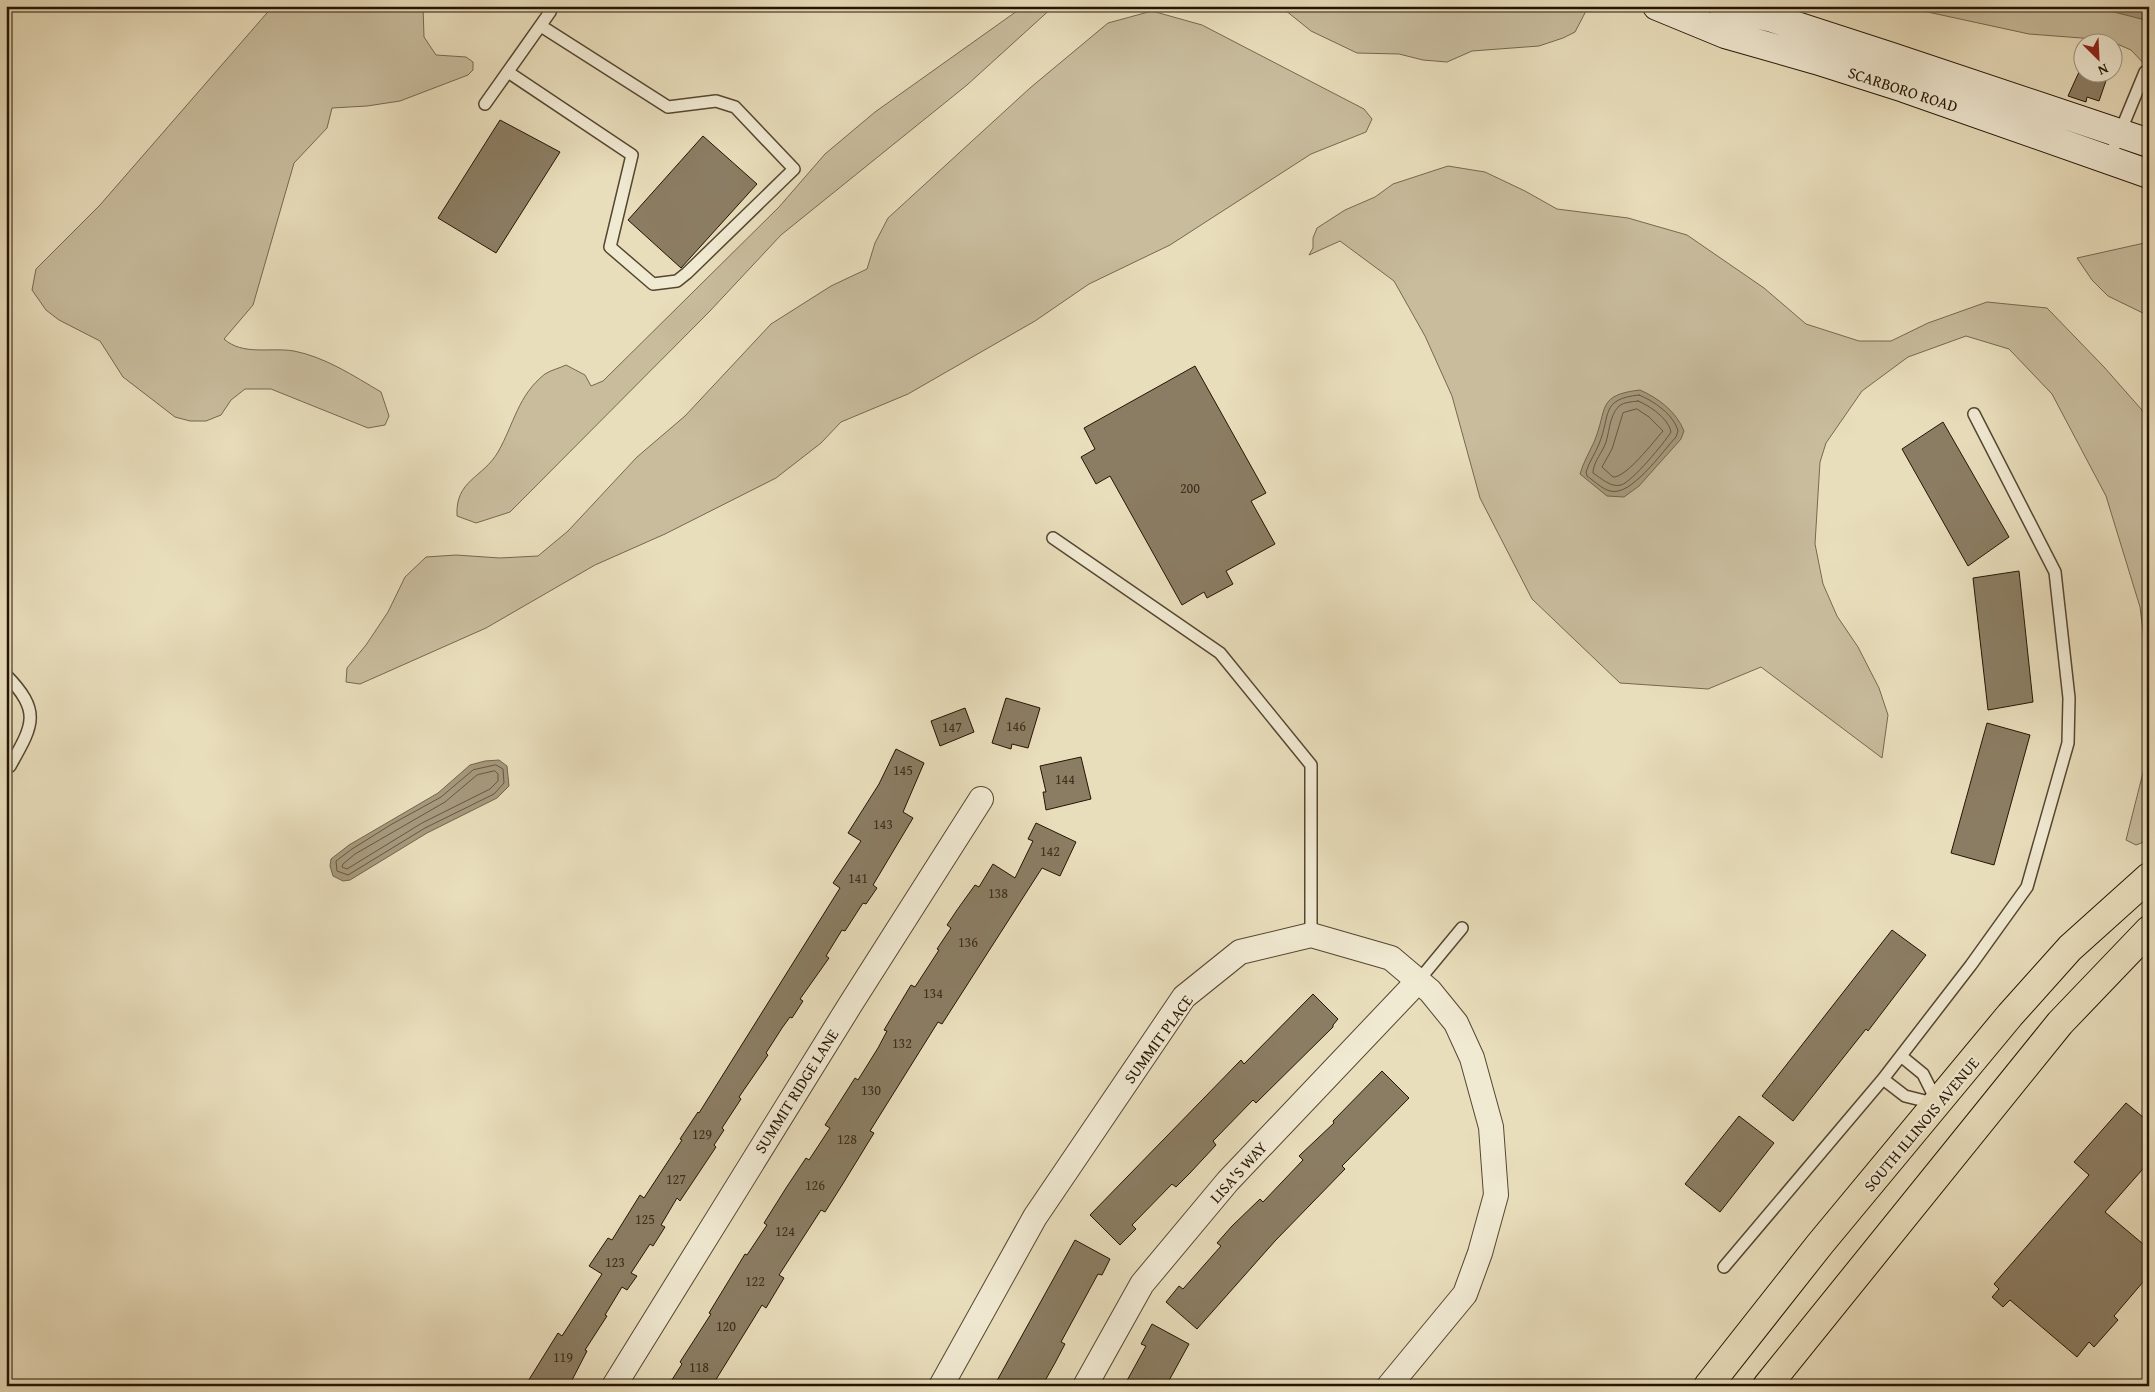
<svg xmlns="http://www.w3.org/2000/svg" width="2155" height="1392" font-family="'Gentium Book Plus',serif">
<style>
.green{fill:#c8bc9d;stroke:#766850}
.water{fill:#a6997d;stroke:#72644c}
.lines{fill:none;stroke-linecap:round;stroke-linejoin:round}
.shore{stroke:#665640;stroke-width:1}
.building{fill:#8b7d63;stroke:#251403}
.lane-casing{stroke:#564631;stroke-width:14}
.street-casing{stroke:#564631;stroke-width:26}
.secondary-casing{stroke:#251403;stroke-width:30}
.highway-casing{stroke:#251403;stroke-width:30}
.lane{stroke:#f1ead3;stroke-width:11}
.street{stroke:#f1ead3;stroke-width:24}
.secondary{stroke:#f1ead3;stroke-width:28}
.highway{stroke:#e9debc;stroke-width:28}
.labels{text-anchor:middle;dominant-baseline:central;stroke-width:4.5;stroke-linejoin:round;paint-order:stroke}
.number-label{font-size:14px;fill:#3e2e1b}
.street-label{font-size:16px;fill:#251403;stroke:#f1ead3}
</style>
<rect width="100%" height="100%" fill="#e9debc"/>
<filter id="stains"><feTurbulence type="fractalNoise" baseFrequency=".004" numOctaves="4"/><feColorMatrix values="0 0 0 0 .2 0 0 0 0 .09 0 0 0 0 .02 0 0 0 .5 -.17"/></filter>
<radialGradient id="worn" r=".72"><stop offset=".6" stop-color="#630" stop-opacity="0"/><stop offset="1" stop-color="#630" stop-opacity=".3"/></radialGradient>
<path class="green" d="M 273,6 L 423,6 L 424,37 L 436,55 L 466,57 L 473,62 L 473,70 L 468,75 L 400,101 L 367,106 L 332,108 L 327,128 L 294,163 L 253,305 L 224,339 C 243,356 270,347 294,351 C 325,357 354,376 381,392 L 389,416 L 385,425 L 368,428 L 271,389 L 245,389 L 231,400 L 221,415 L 206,421 L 190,421 L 175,417 L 123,377 L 100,341 L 59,320 L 46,310 L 32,290 L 36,269 L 100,205 Z
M 1024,6 L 1054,6 L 967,85 L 781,235 L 709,312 L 510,512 L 476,523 L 457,516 C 455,480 483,478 498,452 C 514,424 518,395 545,374 C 551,370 560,368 566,365 L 585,375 L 591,386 L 603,381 L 779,207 L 825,154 L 875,112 Z
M 1280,6 L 1580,6 L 1586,11 L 1575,32 L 1563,38 L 1539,46 L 1472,51 L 1447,62 L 1423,60 L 1399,54 L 1357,53 L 1311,31 Z
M 1900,6 L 2149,6 L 2149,69 L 2131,50 L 2108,40 L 2029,34 Z
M 1152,11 L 1202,25 L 1364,109 L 1372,119 L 1366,132 L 1311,154 L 1170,245 L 1089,284 L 1035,321 L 908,394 L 841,422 L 821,443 L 776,478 L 665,534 L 595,565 L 486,628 L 360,684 L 346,682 L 347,668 L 366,645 L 388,612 L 405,577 L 426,557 L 456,555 L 500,558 L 538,556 L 568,531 L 637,457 L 685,416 L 771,324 L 831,286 L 867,269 L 875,243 L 888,218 L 1030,88 L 1108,23 Z
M 1448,166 L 1485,172 L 1525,191 L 1557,209 L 1628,218 L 1687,235 L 1764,288 L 1806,324 L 1859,341 L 1891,341 L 1928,323 L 1987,302 L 2047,308 L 2104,367 L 2149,418 L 2149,680 L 2140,607 L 2106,496 L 2052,394 L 2009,349 L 1966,336 L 1908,357 L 1862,391 L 1826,443 L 1820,462 L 1815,544 L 1823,584 L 1837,616 L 1858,647 L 1879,688 L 1888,715 L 1882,758 L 1761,667 L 1708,689 L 1620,683 L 1532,599 L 1480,498 L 1452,396 L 1425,336 L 1394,281 L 1340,241 L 1309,255 L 1313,248 L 1313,238 L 1317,228 L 1345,210 L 1375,197 L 1393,184 Z
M 2149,242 L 2149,316 L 2108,296 L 2092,280 L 2077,258 Z
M 2149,749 L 2149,840 L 2136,845 L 2126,840 Z"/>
<path class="water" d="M 2091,6 L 2149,6 L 2149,21 Z
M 1640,390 C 1658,398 1676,411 1684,431 L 1681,439 L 1639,486 L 1624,497 L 1607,496 L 1580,474 C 1583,463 1589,453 1594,442 C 1608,409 1596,395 1640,390 Z
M 499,760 L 507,766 L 509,786 L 497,798 L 427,833 L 350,880 L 343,881 L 333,876 L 330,866 L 331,859 L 349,845 L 438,793 L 470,765 L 485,761 Z"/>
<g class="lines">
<path class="shore" d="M 1639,395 C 1654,401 1674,415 1678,431 L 1676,437 C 1662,452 1631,497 1610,491 C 1602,489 1593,480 1587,476 L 1586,472 C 1589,462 1595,454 1599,444 C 1611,415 1600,399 1639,395 Z
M 1638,401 C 1650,406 1668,418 1671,432 C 1665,442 1632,482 1621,485 C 1611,488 1601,478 1593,473 C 1593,464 1600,455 1604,447 C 1610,435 1608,417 1619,406 C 1624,402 1632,402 1638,401 Z
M 1637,409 L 1649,417 L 1663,431 C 1654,441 1626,478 1613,477 L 1602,467 L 1612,449 L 1623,413 Z
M 496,765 L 503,769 L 504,783 L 494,794 L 425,828 L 348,875 L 337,871 L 336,861 L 352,849 L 392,824 L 441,797 L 473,770 Z
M 495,771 L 498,774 L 498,781 L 490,789 L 422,823 L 347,869 L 342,867 L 343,864 L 355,854 L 445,802 L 477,775 Z"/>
</g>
<path class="building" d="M 2079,72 L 2109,72 L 2099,101 L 2087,97 L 2086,102 L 2068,96 Z
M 500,120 L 560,152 L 496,253 L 438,218 Z
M 703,136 L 757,184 L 681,268 L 628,220 Z
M 1195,366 L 1266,493 L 1251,501 L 1275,544 L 1226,571 L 1233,584 L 1207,598 L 1204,592 L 1182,605 L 1110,476 L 1096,484 L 1081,457 L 1095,449 L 1084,428 Z
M 1943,422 L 2009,537 L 1968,566 L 1902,449 Z
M 2019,571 L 2033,702 L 1988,710 L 1973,578 Z
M 1006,698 L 1040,708 L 1028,748 L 1012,744 L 1011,749 L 992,743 Z
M 965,708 L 974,732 L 940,746 L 931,721 Z
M 1987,723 L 2030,735 L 1994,865 L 1951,853 Z
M 896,749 L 924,763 L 903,812 L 913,818 L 873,885 L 877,888 L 866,904 L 863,903 L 845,931 L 842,930 L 826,956 L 829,958 L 800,999 L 803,1001 L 792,1018 L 790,1017 L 782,1028 L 766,1053 L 768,1055 L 739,1097 L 741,1099 L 722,1128 L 724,1130 L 714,1145 L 716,1147 L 680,1201 L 677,1198 L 661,1225 L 665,1227 L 653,1246 L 650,1244 L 631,1273 L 637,1276 L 627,1290 L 622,1287 L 605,1315 L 607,1316 L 585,1350 L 587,1351 L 569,1386 L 525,1386 L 558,1333 L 562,1336 L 602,1274 L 589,1266 L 608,1238 L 612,1240 L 640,1195 L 644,1198 L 682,1140 L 680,1139 L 698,1112 L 699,1113 L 840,888 L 833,883 L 861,841 L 848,833 L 879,784 Z
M 1081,757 L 1091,799 L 1046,810 L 1043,792 L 1046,792 L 1040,766 Z
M 1036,823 L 1076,842 L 1060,876 L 1042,868 L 942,1024 L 938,1022 L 870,1131 L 874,1133 L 844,1182 L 825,1212 L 821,1210 L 779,1275 L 784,1278 L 766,1308 L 762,1305 L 712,1386 L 668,1386 L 682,1364 L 680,1362 L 711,1314 L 709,1313 L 745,1254 L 747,1255 L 767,1225 L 764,1223 L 786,1188 L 806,1158 L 809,1160 L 830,1128 L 825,1125 L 855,1078 L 858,1080 L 878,1048 L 887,1031 L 884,1030 L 911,985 L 915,987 L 939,950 L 937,949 L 951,928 L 947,925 L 957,910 L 975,885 L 979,887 L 993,864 L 1015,878 L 1033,841 L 1028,839 Z
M 1892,930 L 1926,955 L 1868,1031 L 1866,1029 L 1793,1121 L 1762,1096 Z
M 1313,994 L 1338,1019 L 1333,1025 L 1333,1027 L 1256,1103 L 1253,1100 L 1213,1141 L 1216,1145 L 1190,1173 L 1176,1187 L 1172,1184 L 1132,1225 L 1136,1229 L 1120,1245 L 1090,1215 L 1241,1060 L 1244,1064 Z
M 1382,1071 L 1409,1098 L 1342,1166 L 1345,1169 L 1275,1241 L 1197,1329 L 1166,1302 L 1179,1286 L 1183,1289 L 1221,1246 L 1217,1243 L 1232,1226 L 1260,1199 L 1263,1202 L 1303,1160 L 1299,1156 L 1334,1123 L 1333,1121 Z
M 2126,1103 L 2149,1122 L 2149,1162 L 2105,1212 L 2149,1249 L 2149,1275 L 2114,1316 L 2118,1320 L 2094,1347 L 2089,1342 L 2077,1357 L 2010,1300 L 2003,1307 L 1992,1297 L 1999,1289 L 1994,1284 L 2089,1175 L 2074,1162 Z
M 1739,1116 L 1774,1143 L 1720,1212 L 1685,1184 Z
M 1075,1240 L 1110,1259 L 1102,1275 L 1098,1274 L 1061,1342 L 1065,1344 L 1055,1363 L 1042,1386 L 994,1386 Z
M 1152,1324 L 1189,1344 L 1166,1386 L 1124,1386 L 1146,1346 L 1141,1344 Z"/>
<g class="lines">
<defs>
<path id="lane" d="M 508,72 L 632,155 L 610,247 L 653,284 L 677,281 L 687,273 L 794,169 L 735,107 L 716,101 L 668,107 L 541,26
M 485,104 L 550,12 L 552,6
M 2109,159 L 2145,72 L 2149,70
M 1053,538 L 1220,653 L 1311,765 L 1311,935
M 6,675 C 42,712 33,725 10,766
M 1419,980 L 1462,928
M 1901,1056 L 1923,1074 L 1937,1102
M 1883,1079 L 1905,1096 L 1937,1104
M 1724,1267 L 1883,1079 L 1971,965 L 2027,887 L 2068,743 L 2069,698 L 2055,572 L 1974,414"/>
<path id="street" d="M 614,1386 L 850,1005 L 981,799
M 941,1386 L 1035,1217 L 1184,997 L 1240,952 L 1311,935 L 1391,958 L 1430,991 L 1456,1023 L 1472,1058 L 1491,1127 L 1496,1195 L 1480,1253 L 1465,1294 L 1389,1386
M 1085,1386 L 1142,1284 L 1228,1181 L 1419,980"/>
<path id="secondary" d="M 1657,6 L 1725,34 L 1816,60 L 1904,88 L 2149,174
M 1723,6 L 1772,18 L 1889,56 L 2149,143"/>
<path id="highway" d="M 1708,1386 L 1820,1244 L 2010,1015 L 2070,948 L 2149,877
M 1767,1386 L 2060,1023 L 2149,930"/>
</defs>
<use href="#lane" class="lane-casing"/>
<use href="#street" class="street-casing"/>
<use href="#secondary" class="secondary-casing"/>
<use href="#highway" class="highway-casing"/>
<use href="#lane" class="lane"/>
<use href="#street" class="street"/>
<use href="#secondary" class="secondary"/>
<use href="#highway" class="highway"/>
</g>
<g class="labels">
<g class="number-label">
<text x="1190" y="488">200</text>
<text x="1016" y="726">146</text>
<text x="952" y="727">147</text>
<text x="903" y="770">145</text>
<text x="1065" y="779">144</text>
<text x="883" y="824">143</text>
<text x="1050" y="851">142</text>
<text x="858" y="878">141</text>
<text x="998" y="893">138</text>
<text x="968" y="942">136</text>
<text x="933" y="993">134</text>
<text x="902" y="1043">132</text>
<text x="871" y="1090">130</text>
<text x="702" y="1134">129</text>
<text x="847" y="1139">128</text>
<text x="676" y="1179">127</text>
<text x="815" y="1185">126</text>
<text x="645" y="1219">125</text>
<text x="785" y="1231">124</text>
<text x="615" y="1262">123</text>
<text x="755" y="1281">122</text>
<text x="726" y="1326">120</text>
<text x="563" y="1357">119</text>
<text x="699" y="1367">118</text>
</g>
<g class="street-label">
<text transform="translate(1903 89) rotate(18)">SCARBORO ROAD</text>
<text transform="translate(1158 1039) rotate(-54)">SUMMIT PLACE</text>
<text transform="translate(796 1091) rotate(-58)">SUMMIT RIDGE LANE</text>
<text transform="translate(1921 1124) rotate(-50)">SOUTH ILLINOIS AVENUE</text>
<text transform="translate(1238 1172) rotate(-48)">LISA'S WAY</text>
</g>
</g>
<rect width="2155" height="1392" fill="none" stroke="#e9debc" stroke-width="25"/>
<rect x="8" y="8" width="2140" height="1377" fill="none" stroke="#251403" stroke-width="2.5"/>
<rect x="12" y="12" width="2130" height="1367" fill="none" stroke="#251403"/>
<g transform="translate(2098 58) rotate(156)"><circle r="24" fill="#f1ead3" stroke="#9f9480"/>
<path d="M0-4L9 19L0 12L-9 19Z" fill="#8f2418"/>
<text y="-8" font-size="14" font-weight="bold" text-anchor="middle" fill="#251403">N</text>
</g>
<rect width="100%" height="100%" filter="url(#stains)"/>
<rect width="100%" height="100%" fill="url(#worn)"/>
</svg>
